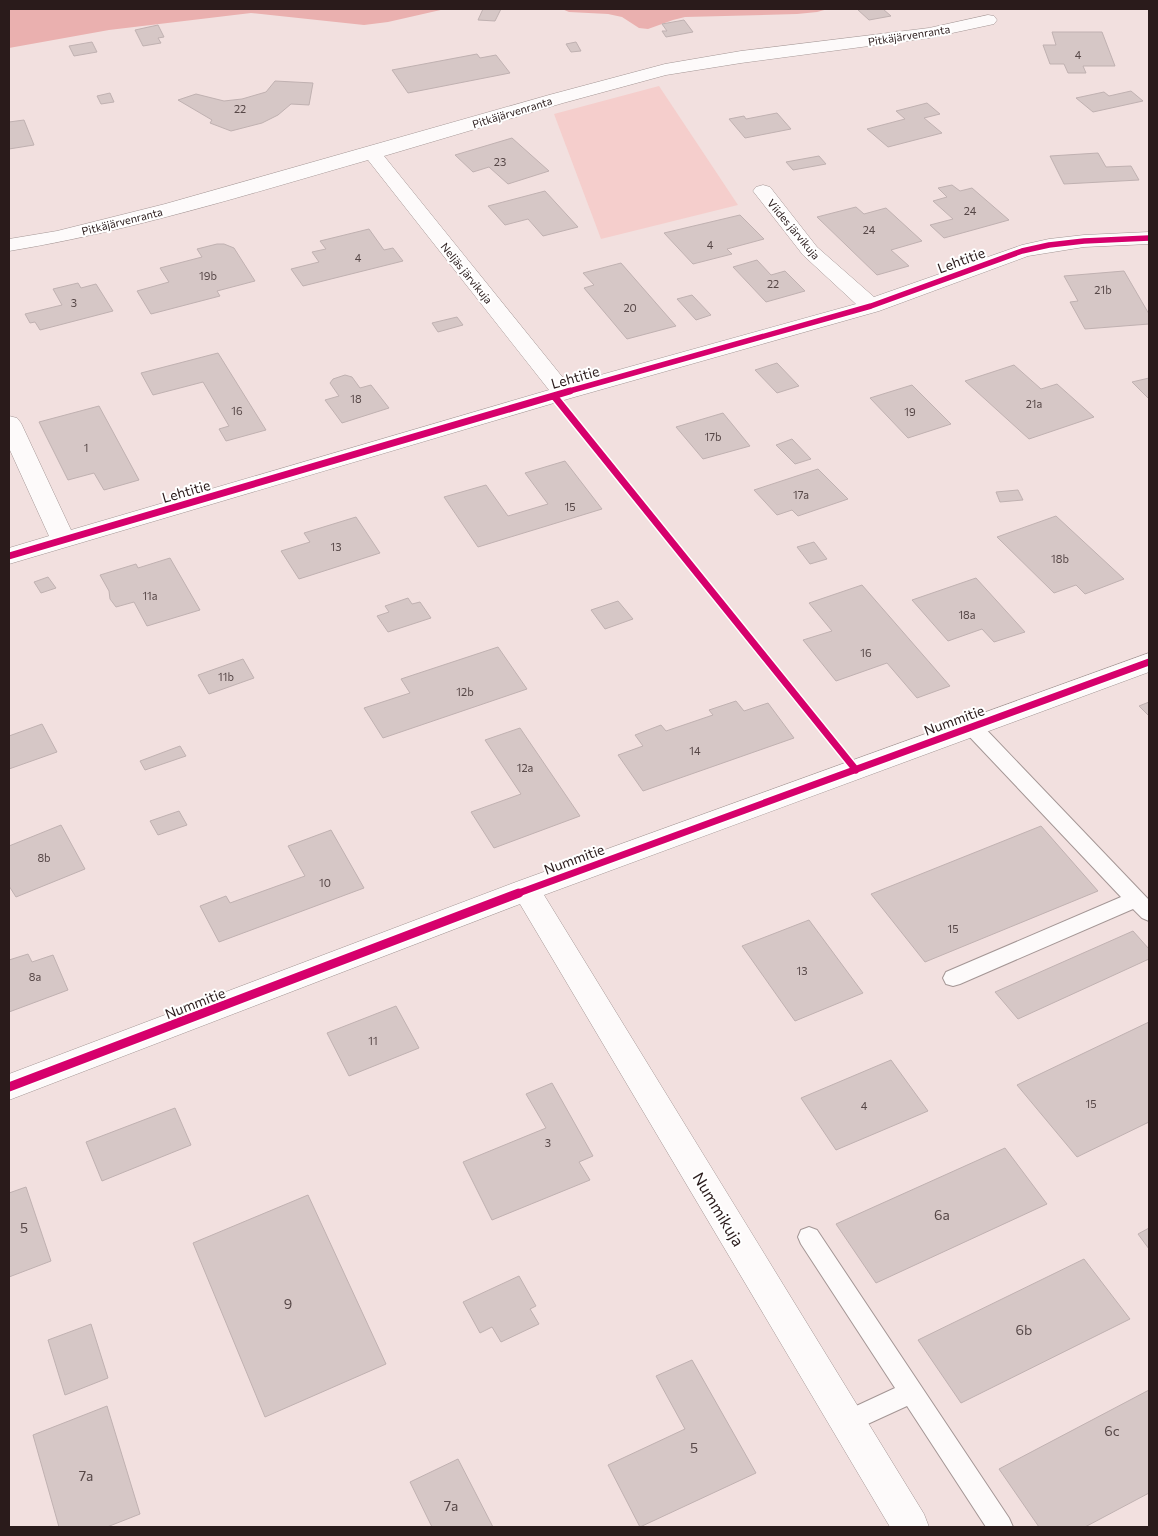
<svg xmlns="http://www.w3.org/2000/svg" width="1158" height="1536" font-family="Commissioner,sans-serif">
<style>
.green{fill:#f5cecc}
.water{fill:#eab0af}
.building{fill:#d6c7c6;stroke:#c0b1b1}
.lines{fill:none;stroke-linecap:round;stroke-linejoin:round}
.service-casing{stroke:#a49695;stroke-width:2}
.minor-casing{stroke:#a49695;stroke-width:1}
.service{fill:#fdfafa;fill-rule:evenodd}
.minor{fill:#fdfafa;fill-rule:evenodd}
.cycleway-far2-casing{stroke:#fff;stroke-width:8}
.cycleway-far1-casing{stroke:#fff;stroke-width:10}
.cycleway-casing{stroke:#fff;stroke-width:12}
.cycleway-far2{stroke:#d6006c;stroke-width:5.5}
.cycleway-far1{stroke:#d6006c;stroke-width:7}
.cycleway{stroke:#d6006c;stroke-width:9}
.labels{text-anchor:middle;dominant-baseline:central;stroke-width:4;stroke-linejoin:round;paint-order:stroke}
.far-street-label{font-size:11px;fill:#2a1b1b;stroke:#fff}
.number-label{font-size:11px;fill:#564747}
.street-label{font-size:14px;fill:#2a1b1b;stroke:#fff}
.near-number-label{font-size:14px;fill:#564747}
.near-street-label{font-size:16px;fill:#2a1b1b;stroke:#fff}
</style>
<rect width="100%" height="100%" fill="#f2e0df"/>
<path class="green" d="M 659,86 L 738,205 L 601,239 L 554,114 Z"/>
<path class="water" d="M 9,9 L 445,9 L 388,22 L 364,25 L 251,13 L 109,30 L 9,48 Z
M 562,9 L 828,9 L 817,12 L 797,14 L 685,17 L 673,20 L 648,29 L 639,28 L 622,17 L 608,14 L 569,12 Z"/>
<path class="building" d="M 483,9 L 501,9 L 495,21 L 478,20 Z
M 857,9 L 883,9 L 891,16 L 869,20 Z
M 684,20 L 693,32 L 666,37 L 662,31 L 667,31 L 662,24 Z
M 158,25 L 164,37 L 158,38 L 161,43 L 143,46 L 135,30 Z
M 1052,32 L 1102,32 L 1115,66 L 1083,66 L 1086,73 L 1068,73 L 1064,64 L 1050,64 L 1043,45 L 1056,45 Z
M 92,42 L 97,52 L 74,56 L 69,46 Z
M 576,42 L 581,51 L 571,52 L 566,44 Z
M 477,54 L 480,58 L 496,55 L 510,73 L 408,93 L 392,70 Z
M 275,81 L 313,83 L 309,105 L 291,104 L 278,115 L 262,123 L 231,131 L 210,123 L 212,120 L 178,100 L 196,94 L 224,101 L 242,99 L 266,92 Z
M 1131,91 L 1143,101 L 1093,112 L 1076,98 L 1104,92 L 1109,96 Z
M 110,93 L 114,102 L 101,104 L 97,96 Z
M 927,103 L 940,114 L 924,118 L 942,133 L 888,147 L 867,129 L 905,119 L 896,111 Z
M 777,113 L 791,129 L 745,138 L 729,119 L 744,116 L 746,119 Z
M 24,120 L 34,145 L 9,149 L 9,122 Z
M 512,138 L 549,171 L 508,184 L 489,167 L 473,172 L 455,155 Z
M 1098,153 L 1106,167 L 1131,166 L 1139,180 L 1064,184 L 1050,156 Z
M 819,156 L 826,164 L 793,170 L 786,162 Z
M 952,185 L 960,191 L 972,188 L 1009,220 L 944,238 L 930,225 L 953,219 L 933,201 L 947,197 L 938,188 Z
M 545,191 L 578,227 L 543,236 L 528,219 L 505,225 L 488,206 Z
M 856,207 L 864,214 L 886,208 L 922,241 L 891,250 L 909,266 L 877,275 L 817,217 Z
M 740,215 L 764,239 L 727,249 L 732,254 L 693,264 L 664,233 Z
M 369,229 L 384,250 L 393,248 L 403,261 L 303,286 L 291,269 L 319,262 L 312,252 L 326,249 L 320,241 Z
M 217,244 L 224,244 L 234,248 L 255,281 L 217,291 L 220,296 L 151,314 L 137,291 L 169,282 L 160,268 L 202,257 L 197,249 Z
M 757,260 L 771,275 L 785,271 L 805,291 L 766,302 L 733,267 Z
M 621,263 L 676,326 L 627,339 L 584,288 L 594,285 L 583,273 Z
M 1124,271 L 1149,314 L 1149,324 L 1085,329 L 1070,302 L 1078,301 L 1064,276 Z
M 78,283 L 81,288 L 96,284 L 113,311 L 40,330 L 35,322 L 30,323 L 25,314 L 62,305 L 53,289 Z
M 692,295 L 711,315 L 696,320 L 677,299 Z
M 457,317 L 463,325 L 438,332 L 432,323 Z
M 218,353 L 266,430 L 226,441 L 219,429 L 229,426 L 203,382 L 153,395 L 141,373 Z
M 777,363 L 799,386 L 777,393 L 755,370 Z
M 1014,365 L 1041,389 L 1057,384 L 1094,417 L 1029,439 L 965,381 Z
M 345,375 L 352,377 L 360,388 L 371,385 L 389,408 L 342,423 L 325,400 L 339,396 L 330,383 L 333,379 Z
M 1149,378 L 1149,399 L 1132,382 Z
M 912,385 L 951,424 L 908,438 L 870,398 Z
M 99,406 L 139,480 L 104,490 L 94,473 L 68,480 L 39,422 Z
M 723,413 L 750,446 L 703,459 L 676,427 Z
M 792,439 L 811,459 L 795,464 L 776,445 Z
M 565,461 L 602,509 L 478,547 L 444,497 L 486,485 L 508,516 L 548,504 L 525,473 Z
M 818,469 L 848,499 L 798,516 L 792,510 L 777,515 L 754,490 Z
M 1018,490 L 1023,500 L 1000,502 L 996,492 Z
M 1056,516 L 1124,579 L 1085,594 L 1076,585 L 1054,593 L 997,537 Z
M 356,517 L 380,553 L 299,579 L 281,551 L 310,542 L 304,533 Z
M 814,542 L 827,559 L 810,564 L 797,547 Z
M 170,558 L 200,610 L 147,626 L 134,602 L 116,607 L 110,599 L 109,591 L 100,575 L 136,564 L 138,568 Z
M 48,577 L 56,588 L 41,593 L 34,582 Z
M 976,578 L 1025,632 L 994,642 L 982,629 L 948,641 L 912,600 Z
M 862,585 L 950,686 L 917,698 L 887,663 L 836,681 L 803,640 L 832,631 L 809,603 Z
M 408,598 L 412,604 L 420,602 L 431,618 L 388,632 L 377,616 L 389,612 L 385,606 Z
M 618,601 L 633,619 L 605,629 L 591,610 Z
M 498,647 L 527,689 L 383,738 L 364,708 L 410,693 L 401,679 Z
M 243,659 L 254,678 L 209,694 L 198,675 Z
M 736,701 L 744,711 L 768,703 L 794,738 L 643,791 L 618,755 L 643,746 L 635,735 L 661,725 L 666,731 L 713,715 L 709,710 Z
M 1149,702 L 1149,716 L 1139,706 Z
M 42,724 L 57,752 L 9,769 L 9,736 Z
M 520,728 L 580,816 L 494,848 L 471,812 L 521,794 L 485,740 Z
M 180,746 L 186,756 L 145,770 L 140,761 Z
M 179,811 L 187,825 L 158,835 L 150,821 Z
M 61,825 L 85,869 L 16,897 L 9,886 L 9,846 Z
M 1041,826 L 1098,891 L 925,962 L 871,894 Z
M 331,830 L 364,888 L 219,942 L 200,906 L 226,896 L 230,903 L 305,876 L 288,846 Z
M 809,920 L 863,993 L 795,1021 L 742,946 Z
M 1133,931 L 1149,949 L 1149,959 L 1018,1019 L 995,992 Z
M 28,954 L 32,962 L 53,955 L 68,990 L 9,1012 L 9,960 Z
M 396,1006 L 419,1048 L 349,1076 L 327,1033 Z
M 1149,1022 L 1149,1122 L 1077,1157 L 1017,1085 Z
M 891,1060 L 928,1111 L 836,1150 L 801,1098 Z
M 552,1083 L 593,1156 L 579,1162 L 590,1180 L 492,1220 L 463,1162 L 546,1128 L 526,1094 Z
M 175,1108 L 191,1145 L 102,1181 L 86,1142 Z
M 1005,1148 L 1047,1204 L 876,1283 L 836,1224 Z
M 26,1187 L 51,1261 L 9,1277 L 9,1193 Z
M 308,1195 L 386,1364 L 265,1417 L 193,1243 Z
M 1149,1228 L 1149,1249 L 1138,1234 Z
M 1084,1259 L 1130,1319 L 961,1403 L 918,1340 Z
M 519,1276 L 536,1306 L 530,1309 L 539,1324 L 501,1342 L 492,1327 L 480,1333 L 463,1302 Z
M 91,1324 L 108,1378 L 65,1395 L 48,1340 Z
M 692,1360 L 756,1473 L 640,1527 L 608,1465 L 685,1429 L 656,1376 Z
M 1149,1390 L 1149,1493 L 1085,1527 L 1039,1527 L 999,1469 Z
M 107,1406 L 140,1514 L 107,1527 L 59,1527 L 33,1435 Z
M 458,1459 L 493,1527 L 432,1527 L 410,1482 Z"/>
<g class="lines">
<defs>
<path id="service" d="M 972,721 L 979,722 L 1149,900 L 1149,921 L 1142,918 L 1133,909 L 960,984 L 953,986 L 946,984 L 943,978 L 946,972 L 1121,897 L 965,732 L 963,727 L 965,722 Z
M 809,1227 L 817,1230 L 1009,1518 L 1013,1527 L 986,1527 L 907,1406 L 848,1433 L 839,1430 L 836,1422 L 839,1414 L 895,1388 L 801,1244 L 798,1237 L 801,1230 Z"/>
<path id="minor" d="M 988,15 L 994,16 L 997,20 L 994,24 L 929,38 L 741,63 L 666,75 L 563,103 L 384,156 L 568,384 L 856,304 L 803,255 L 753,191 L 756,187 L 763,185 L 770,187 L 817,247 L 874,297 L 1022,245 L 1049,239 L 1084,235 L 1149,232 L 1149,244 L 1084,247 L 1028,256 L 879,311 L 571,398 L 9,564 L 9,548 L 49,536 L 9,448 L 9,416 L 17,418 L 21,423 L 71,530 L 549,390 L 368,160 C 249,194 131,231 9,251 L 9,239 L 57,231 L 165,204 L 549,95 L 665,64 L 741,51 L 929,28 Z
M 1149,653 L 1149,672 L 544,895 L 924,1514 L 929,1527 L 890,1527 L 520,904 L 9,1100 L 9,1074 L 516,882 Z"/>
</defs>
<use href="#service" class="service-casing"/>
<use href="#minor" class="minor-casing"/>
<use href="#service" class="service"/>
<use href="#minor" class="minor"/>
<defs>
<path id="cycleway-far2" d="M 566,392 L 871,306 L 1022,251 L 1049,245 L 1084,241 L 1149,238"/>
<path id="cycleway-far1" d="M 554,396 L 856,770
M 9,556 L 570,391
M 516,894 L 1149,662"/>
<path id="cycleway" d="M 9,1087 L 519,893"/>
</defs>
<use href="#cycleway-far2" class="cycleway-far2-casing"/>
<use href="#cycleway-far1" class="cycleway-far1-casing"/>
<use href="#cycleway" class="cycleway-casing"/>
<use href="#cycleway-far2" class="cycleway-far2"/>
<use href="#cycleway-far1" class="cycleway-far1"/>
<use href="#cycleway" class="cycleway"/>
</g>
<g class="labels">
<g class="far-street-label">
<text transform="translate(909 35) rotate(-9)">Pitkäjärvenranta</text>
<text transform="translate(512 112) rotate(-17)">Pitkäjärvenranta</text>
<text transform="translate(122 221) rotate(-14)">Pitkäjärvenranta</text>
<text transform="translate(794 229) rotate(50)">Viides järvikuja</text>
<text transform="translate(467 273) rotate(51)">Neljäs järvikuja</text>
</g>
<g class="number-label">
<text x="1078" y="54">4</text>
<text x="240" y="108">22</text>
<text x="500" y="161">23</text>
<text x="970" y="210">24</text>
<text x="869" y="229">24</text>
<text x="710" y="244">4</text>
<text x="358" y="257">4</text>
<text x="208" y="275">19b</text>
<text x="773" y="283">22</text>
<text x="1103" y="289">21b</text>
<text x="74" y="302">3</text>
<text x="630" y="307">20</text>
<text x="356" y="398">18</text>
<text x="1034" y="403">21a</text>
<text x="237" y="410">16</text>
<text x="910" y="411">19</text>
<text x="713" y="436">17b</text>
<text x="86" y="447">1</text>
<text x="801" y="494">17a</text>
<text x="570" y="506">15</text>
<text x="336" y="546">13</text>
<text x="1060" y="558">18b</text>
<text x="150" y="595">11a</text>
<text x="967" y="614">18a</text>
<text x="866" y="652">16</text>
<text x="226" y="676">11b</text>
<text x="465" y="691">12b</text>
<text x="695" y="750">14</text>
<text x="525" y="767">12a</text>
<text x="44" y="857">8b</text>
<text x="325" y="882">10</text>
<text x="953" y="928">15</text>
<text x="802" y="970">13</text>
<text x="35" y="976">8a</text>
<text x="373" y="1040">11</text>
<text x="1091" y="1103">15</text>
<text x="864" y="1105">4</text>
<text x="548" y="1142">3</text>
</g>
<g class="street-label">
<text transform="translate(961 260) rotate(-20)">Lehtitie</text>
<text transform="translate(575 377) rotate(-16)">Lehtitie</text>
<text transform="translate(186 491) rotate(-16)">Lehtitie</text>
<text transform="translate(954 720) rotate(-20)">Nummitie</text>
<text transform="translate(574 859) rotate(-20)">Nummitie</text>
<text transform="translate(195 1003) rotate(-21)">Nummitie</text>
</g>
<g class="near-number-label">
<text x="942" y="1214">6a</text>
<text x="24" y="1227">5</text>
<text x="288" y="1303">9</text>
<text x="1024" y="1329">6b</text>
<text x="1112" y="1430">6c</text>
<text x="694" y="1447">5</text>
<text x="86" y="1475">7a</text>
<text x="451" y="1505">7a</text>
</g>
<g class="near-street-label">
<text transform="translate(719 1209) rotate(59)">Nummikuja</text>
</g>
</g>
<rect width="1158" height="1536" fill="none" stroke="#2a1b1b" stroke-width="20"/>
</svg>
